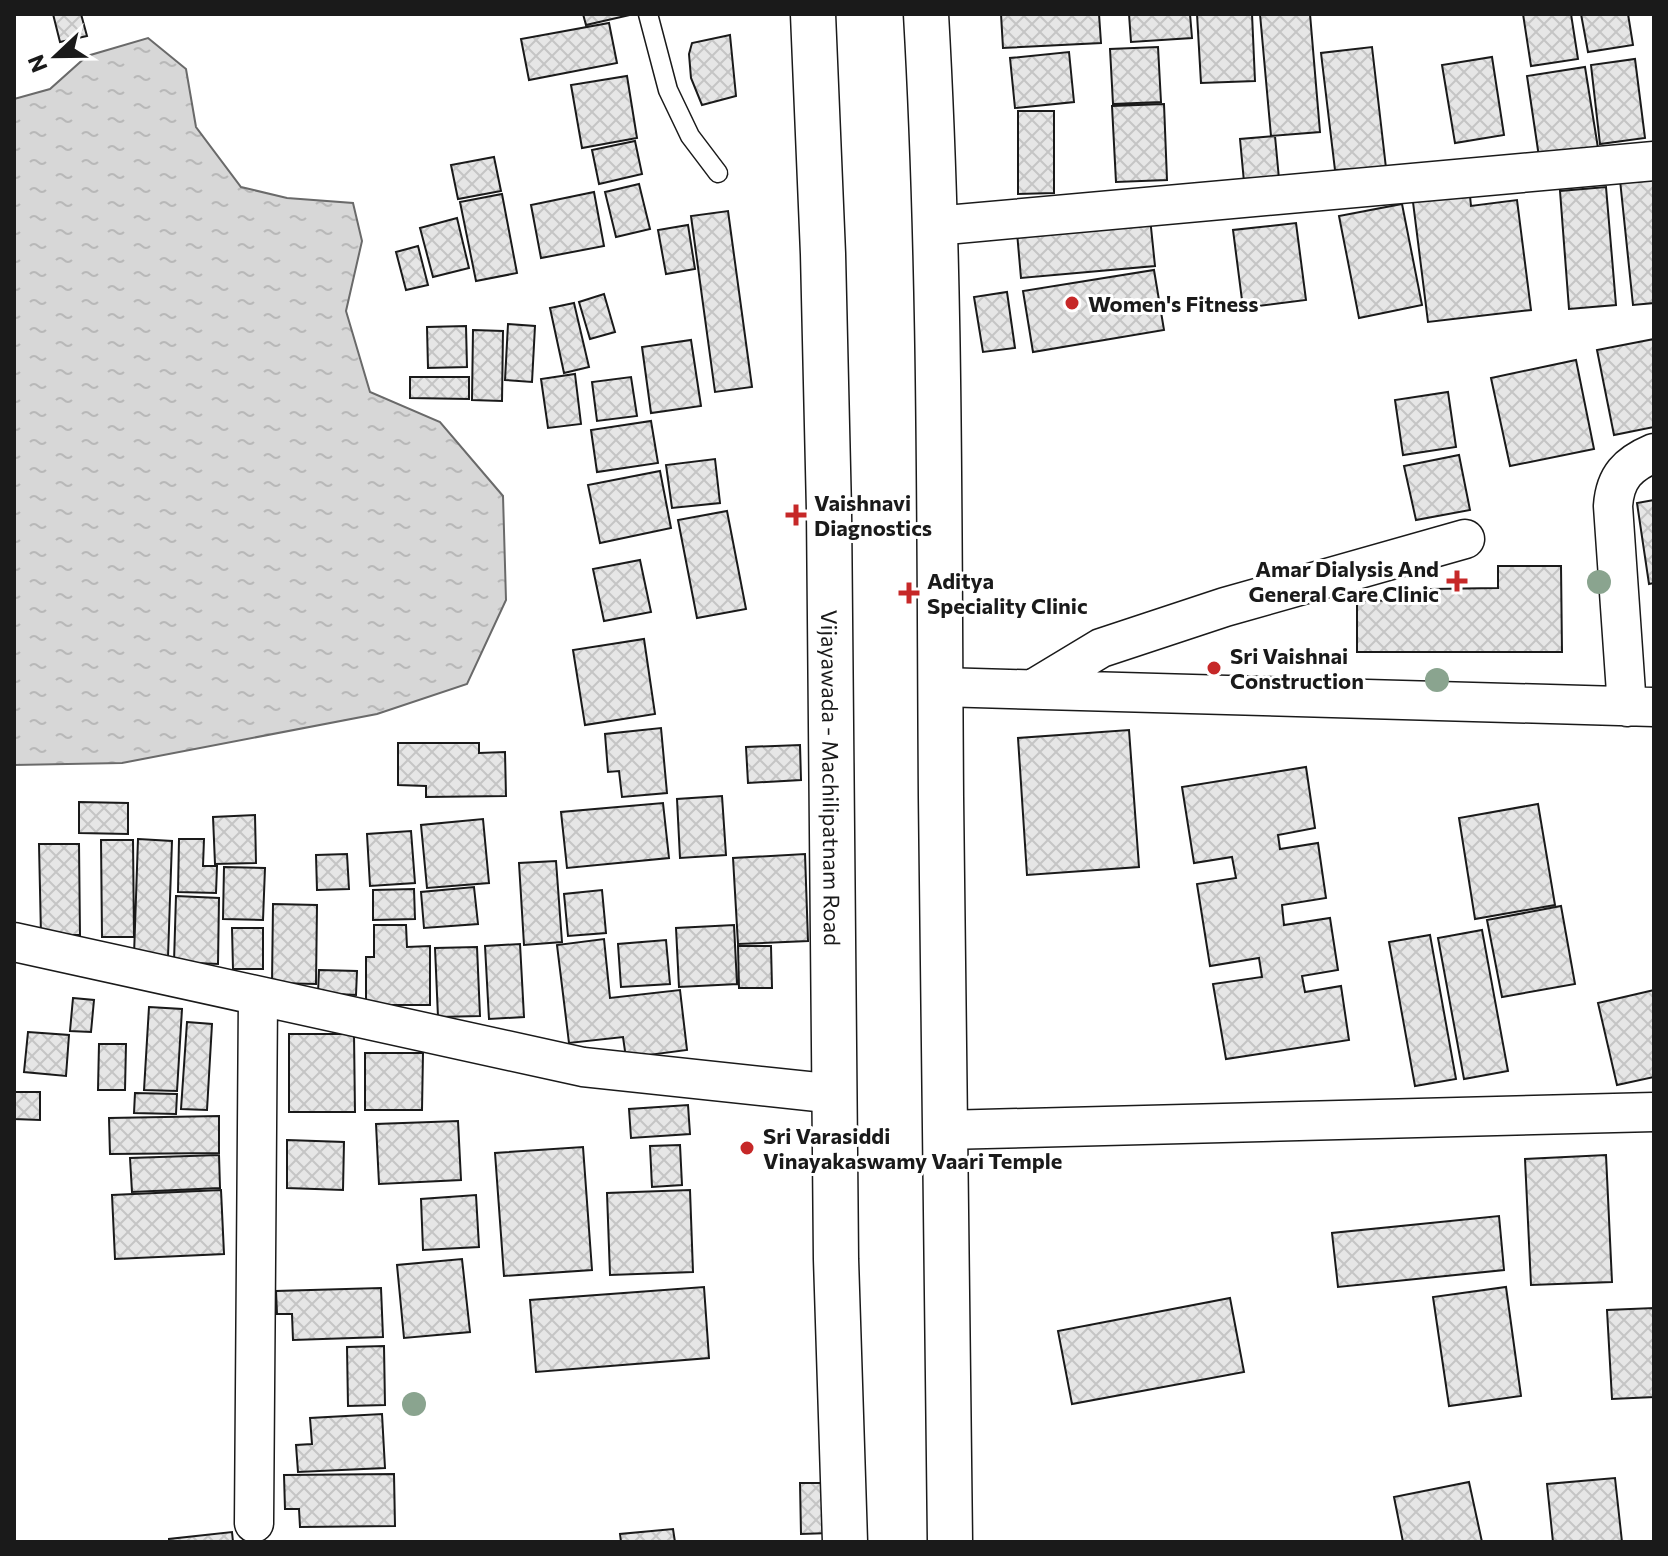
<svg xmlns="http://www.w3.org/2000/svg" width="1668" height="1556" font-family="Commissioner,sans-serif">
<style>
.water{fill:url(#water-ripples);stroke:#6a6a6a;stroke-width:2}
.building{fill:url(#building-cross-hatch);stroke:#1a1a1a;stroke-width:2}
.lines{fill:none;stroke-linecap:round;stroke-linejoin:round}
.service-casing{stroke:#1a1a1a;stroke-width:21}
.minor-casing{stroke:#1a1a1a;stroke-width:41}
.trunk-casing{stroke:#1a1a1a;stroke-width:47}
.service{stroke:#fff;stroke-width:18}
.minor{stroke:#fff;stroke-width:38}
.trunk{stroke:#fff;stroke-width:44}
.tree{fill:#8aa48f}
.poi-dot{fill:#c62828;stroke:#fff;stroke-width:3}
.labels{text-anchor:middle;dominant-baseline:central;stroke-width:6;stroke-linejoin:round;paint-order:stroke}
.poi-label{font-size:22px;font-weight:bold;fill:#1a1a1a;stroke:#fff;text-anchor:start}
.street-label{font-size:22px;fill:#1a1a1a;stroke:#fff}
</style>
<defs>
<pattern id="water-ripples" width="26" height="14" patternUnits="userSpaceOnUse" patternTransform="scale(2)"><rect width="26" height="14" fill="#d7d7d7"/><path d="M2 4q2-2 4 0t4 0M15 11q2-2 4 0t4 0" fill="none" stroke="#b8b8b8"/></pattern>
<pattern id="building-cross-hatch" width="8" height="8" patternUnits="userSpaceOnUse" patternTransform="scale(2)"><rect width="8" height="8" fill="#e6e6e6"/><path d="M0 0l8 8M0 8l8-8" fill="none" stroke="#c5c5c5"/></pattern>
</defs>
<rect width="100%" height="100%" fill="#fff"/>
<path class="water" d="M 148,38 L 186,69 L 196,127 L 241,187 L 287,198 L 353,203 L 362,241 L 346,311 L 370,392 L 440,422 L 503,496 L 506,600 L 467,684 L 377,714 L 122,763 L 14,765 L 14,99 L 50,89 L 87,56 Z"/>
<path class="building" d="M 53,14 L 81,14 L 87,36 L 60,42 Z
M 583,14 L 634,14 L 586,25 Z
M 1001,14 L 1099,14 L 1101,43 L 1003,48 Z
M 1129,14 L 1190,14 L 1192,38 L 1131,42 Z
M 1197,14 L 1252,14 L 1255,81 L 1201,83 Z
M 1260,14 L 1310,14 L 1320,132 L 1271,136 Z
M 1523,14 L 1571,14 L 1578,59 L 1531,66 Z
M 1581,14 L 1628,14 L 1633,45 L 1588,52 Z
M 609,23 L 617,63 L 529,80 L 521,39 Z
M 730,35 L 736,96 L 702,105 L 691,78 L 689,54 L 692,43 Z
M 1158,47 L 1161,102 L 1113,104 L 1110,49 Z
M 1372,47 L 1386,168 L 1335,170 L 1321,53 Z
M 1069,52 L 1074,102 L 1015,108 L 1010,58 Z
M 1492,57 L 1504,135 L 1455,143 L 1442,65 Z
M 1635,59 L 1645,138 L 1600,144 L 1591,65 Z
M 1585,67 L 1598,148 L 1539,157 L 1527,76 Z
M 627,76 L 637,138 L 582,148 L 571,85 Z
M 1164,104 L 1167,180 L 1116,182 L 1112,106 Z
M 1018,111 L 1054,111 L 1054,193 L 1018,194 Z
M 1275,136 L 1279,179 L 1244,182 L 1240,139 Z
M 635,141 L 642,174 L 599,184 L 592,150 Z
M 494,157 L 501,191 L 458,199 L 451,165 Z
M 1654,176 L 1654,303 L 1633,305 L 1620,180 Z
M 639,184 L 650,229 L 616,237 L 605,192 Z
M 1469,186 L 1471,206 L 1517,200 L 1531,310 L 1428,322 L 1412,194 Z
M 1606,187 L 1616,305 L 1569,309 L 1560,191 Z
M 594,192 L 604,246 L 541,258 L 531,205 Z
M 502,194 L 517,273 L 476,281 L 460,202 Z
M 1402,204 L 1422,305 L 1359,318 L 1339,216 Z
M 1149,208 L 1155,266 L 1021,278 L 1016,221 Z
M 728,211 L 752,387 L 715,392 L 691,216 Z
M 457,218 L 469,268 L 433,277 L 420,228 Z
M 1296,223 L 1306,300 L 1243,308 L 1233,230 Z
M 688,225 L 695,269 L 666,274 L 658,230 Z
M 418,246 L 428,285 L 406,290 L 396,252 Z
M 1154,270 L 1164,330 L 1033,352 L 1023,291 Z
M 1007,292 L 1015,348 L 983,352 L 974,297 Z
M 604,294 L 615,332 L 590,339 L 579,302 Z
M 574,303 L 589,367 L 564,373 L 550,308 Z
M 508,324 L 535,326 L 532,382 L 505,380 Z
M 466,326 L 467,367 L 428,368 L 427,327 Z
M 473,330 L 503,331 L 502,401 L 472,400 Z
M 1654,339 L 1654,427 L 1614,435 L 1597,350 Z
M 691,340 L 701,406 L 651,413 L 642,347 Z
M 1576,360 L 1594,449 L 1510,466 L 1491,378 Z
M 575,374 L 581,424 L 548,428 L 541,379 Z
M 410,377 L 469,377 L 469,399 L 410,398 Z
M 631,377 L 637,416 L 597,421 L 592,382 Z
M 1448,392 L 1456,447 L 1403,455 L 1395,400 Z
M 651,421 L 658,463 L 597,472 L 591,430 Z
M 1459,455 L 1470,510 L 1416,520 L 1404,466 Z
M 715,459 L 720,503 L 672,508 L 666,465 Z
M 660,471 L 671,528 L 600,543 L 588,485 Z
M 1654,500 L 1654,583 L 1649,584 L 1637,503 Z
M 727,511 L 746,609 L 697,618 L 678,520 Z
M 640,560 L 651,612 L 604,621 L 593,569 Z
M 1498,566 L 1561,566 L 1562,652 L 1357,652 L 1357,601 L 1431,600 L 1431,589 L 1498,588 Z
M 644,639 L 655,714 L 585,725 L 573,650 Z
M 661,728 L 667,793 L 622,797 L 619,771 L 608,772 L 605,734 Z
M 1129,730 L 1139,867 L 1027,875 L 1018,738 Z
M 398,743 L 479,743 L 479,753 L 505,752 L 506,796 L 426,797 L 426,786 L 398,785 Z
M 800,745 L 801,780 L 748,783 L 746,747 Z
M 1306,767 L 1315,828 L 1278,835 L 1280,849 L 1318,843 L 1326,898 L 1282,905 L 1284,925 L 1330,918 L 1338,970 L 1302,976 L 1305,992 L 1341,986 L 1349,1040 L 1226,1059 L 1213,984 L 1262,977 L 1259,958 L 1210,966 L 1197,884 L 1236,878 L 1232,857 L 1194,863 L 1182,787 Z
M 722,796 L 726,855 L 680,858 L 677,799 Z
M 79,802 L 128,803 L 128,834 L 79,833 Z
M 663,803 L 669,858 L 567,868 L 561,812 Z
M 1538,804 L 1555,905 L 1475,919 L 1459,818 Z
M 255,815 L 256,863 L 215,864 L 213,817 Z
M 483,819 L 489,883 L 427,888 L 421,825 Z
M 411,831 L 415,883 L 370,886 L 367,834 Z
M 138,839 L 172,841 L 168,957 L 134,955 Z
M 179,839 L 204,839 L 203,866 L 217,866 L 216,893 L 178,892 Z
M 101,840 L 133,840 L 134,937 L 102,937 Z
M 39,844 L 79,844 L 80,935 L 41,935 Z
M 347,854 L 349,889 L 317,890 L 316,855 Z
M 805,854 L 808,941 L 738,944 L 733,858 Z
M 556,861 L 562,942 L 524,945 L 519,863 Z
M 224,867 L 265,868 L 263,920 L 223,919 Z
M 474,887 L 478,924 L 424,928 L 421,892 Z
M 414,889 L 415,919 L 373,920 L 373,890 Z
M 602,890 L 606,933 L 568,936 L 564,894 Z
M 176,896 L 219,898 L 218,964 L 174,962 Z
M 273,904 L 317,905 L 316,984 L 272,983 Z
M 1561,906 L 1575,984 L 1502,997 L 1487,920 Z
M 374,925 L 406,925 L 407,947 L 430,946 L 430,1005 L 366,1005 L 366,957 L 374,957 Z
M 734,925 L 737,984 L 679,987 L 676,928 Z
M 232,928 L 263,928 L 263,969 L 233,969 Z
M 1482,930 L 1508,1071 L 1464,1079 L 1438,938 Z
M 1430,935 L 1456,1079 L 1415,1086 L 1389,942 Z
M 604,939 L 610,998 L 680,990 L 687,1050 L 626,1058 L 623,1037 L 569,1043 L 557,945 Z
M 666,940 L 670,984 L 621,987 L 618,944 Z
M 520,944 L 524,1017 L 489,1019 L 485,946 Z
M 738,946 L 771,946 L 772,988 L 739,988 Z
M 477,947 L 480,1016 L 438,1017 L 435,948 Z
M 319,970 L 357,971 L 356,995 L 318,993 Z
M 1654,990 L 1654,1077 L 1617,1085 L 1598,1003 Z
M 73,998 L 94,1000 L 91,1032 L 70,1031 Z
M 149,1007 L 182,1009 L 177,1091 L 144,1090 Z
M 187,1022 L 212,1024 L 207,1110 L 181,1109 Z
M 28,1032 L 69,1035 L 66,1076 L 24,1072 Z
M 289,1034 L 354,1034 L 355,1112 L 289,1112 Z
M 99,1044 L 126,1044 L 125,1090 L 98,1090 Z
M 365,1053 L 423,1053 L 422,1110 L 365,1110 Z
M 14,1092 L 40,1092 L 40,1120 L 14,1119 Z
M 135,1093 L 177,1094 L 176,1114 L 134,1113 Z
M 688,1105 L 690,1134 L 631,1138 L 629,1109 Z
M 219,1116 L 219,1153 L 110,1154 L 109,1118 Z
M 458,1121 L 461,1180 L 379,1184 L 376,1124 Z
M 287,1140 L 344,1142 L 343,1190 L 287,1188 Z
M 680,1145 L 682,1185 L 652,1187 L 650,1146 Z
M 583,1147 L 592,1270 L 504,1276 L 495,1153 Z
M 219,1155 L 220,1188 L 132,1192 L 130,1158 Z
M 1606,1155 L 1612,1282 L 1531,1285 L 1525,1159 Z
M 221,1190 L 224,1254 L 115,1259 L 112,1195 Z
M 690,1190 L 693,1272 L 610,1275 L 607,1193 Z
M 476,1195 L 479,1247 L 423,1250 L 421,1199 Z
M 1499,1216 L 1504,1270 L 1338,1287 L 1332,1233 Z
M 462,1259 L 470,1332 L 404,1338 L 397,1265 Z
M 704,1287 L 709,1358 L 536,1372 L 530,1300 Z
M 1506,1287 L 1521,1396 L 1449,1406 L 1433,1297 Z
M 381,1288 L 383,1337 L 293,1340 L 292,1314 L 277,1314 L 276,1291 Z
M 1230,1298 L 1244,1372 L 1072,1404 L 1058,1331 Z
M 1654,1308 L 1654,1397 L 1612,1399 L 1607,1310 Z
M 384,1346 L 385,1405 L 348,1406 L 347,1347 Z
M 382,1414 L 385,1468 L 298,1472 L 296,1445 L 312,1444 L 310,1418 Z
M 394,1474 L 395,1526 L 300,1527 L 299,1509 L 285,1509 L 284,1475 Z
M 1615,1478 L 1622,1542 L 1553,1542 L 1547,1484 Z
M 1469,1482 L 1482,1542 L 1403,1542 L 1394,1497 Z
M 800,1483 L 830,1483 L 830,1533 L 801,1534 Z
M 673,1529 L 675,1542 L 621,1542 L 620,1534 Z
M 232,1532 L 233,1542 L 169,1542 L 169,1539 Z"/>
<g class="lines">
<defs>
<path id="service" d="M 648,14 L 668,90 L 690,136 L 718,173"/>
<path id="minor" d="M 935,226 L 1654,161
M 940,687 L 1654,707
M 1033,689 L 1101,648 L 1225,607 L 1465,539
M 1627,707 L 1613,506 C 1615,477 1628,464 1654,453
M 14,942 L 583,1067 L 836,1094
M 944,1130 L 1654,1112
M 254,1523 L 258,997"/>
<g id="trunk">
<path id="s1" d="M 813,14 L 823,254 L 829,511 L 836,1259 L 845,1542"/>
<path d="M 926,14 C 941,275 939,536 941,797 C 943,1045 948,1294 950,1542"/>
</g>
</defs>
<use href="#service" class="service-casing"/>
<use href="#minor" class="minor-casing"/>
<use href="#trunk" class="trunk-casing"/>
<use href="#service" class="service"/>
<use href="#minor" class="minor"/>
<use href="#trunk" class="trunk"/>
</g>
<g class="tree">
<circle cx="1599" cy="582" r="12"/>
<circle cx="1437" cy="680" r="12"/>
<circle cx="414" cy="1404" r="12"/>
</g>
<g class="poi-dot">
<circle cx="1072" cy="303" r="8"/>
<path d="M792 503h8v8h8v8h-8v8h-8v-8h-8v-8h8z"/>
<path d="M1453 569h8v8h8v8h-8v8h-8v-8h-8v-8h8z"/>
<path d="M905 581h8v8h8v8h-8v8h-8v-8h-8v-8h8z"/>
<circle cx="1214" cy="668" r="8"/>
<circle cx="747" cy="1148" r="8"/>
</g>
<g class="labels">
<g class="poi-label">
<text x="1088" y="303">Women's Fitness</text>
<text x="814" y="502">Vaishnavi<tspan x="814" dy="25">Diagnostics</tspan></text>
<text x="1439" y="568" text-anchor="end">Amar Dialysis And<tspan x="1439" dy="25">General Care Clinic</tspan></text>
<text x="927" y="580">Aditya<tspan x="927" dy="25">Speciality Clinic</tspan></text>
<text x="1230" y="655">Sri Vaishnai<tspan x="1230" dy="25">Construction</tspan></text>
<text x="763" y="1135">Sri Varasiddi<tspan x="763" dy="25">Vinayakaswamy Vaari Temple</tspan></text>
</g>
<g class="street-label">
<text stroke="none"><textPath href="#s1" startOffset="764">Vijayawada - Machilipatnam Road</textPath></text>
</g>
</g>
<rect width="1668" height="1556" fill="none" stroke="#1a1a1a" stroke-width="32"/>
<g transform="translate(56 56) rotate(248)" stroke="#ffffff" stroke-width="6" paint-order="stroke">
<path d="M0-6L14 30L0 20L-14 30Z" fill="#1a1a1a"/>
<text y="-12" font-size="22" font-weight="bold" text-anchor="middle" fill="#1a1a1a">N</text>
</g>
</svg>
